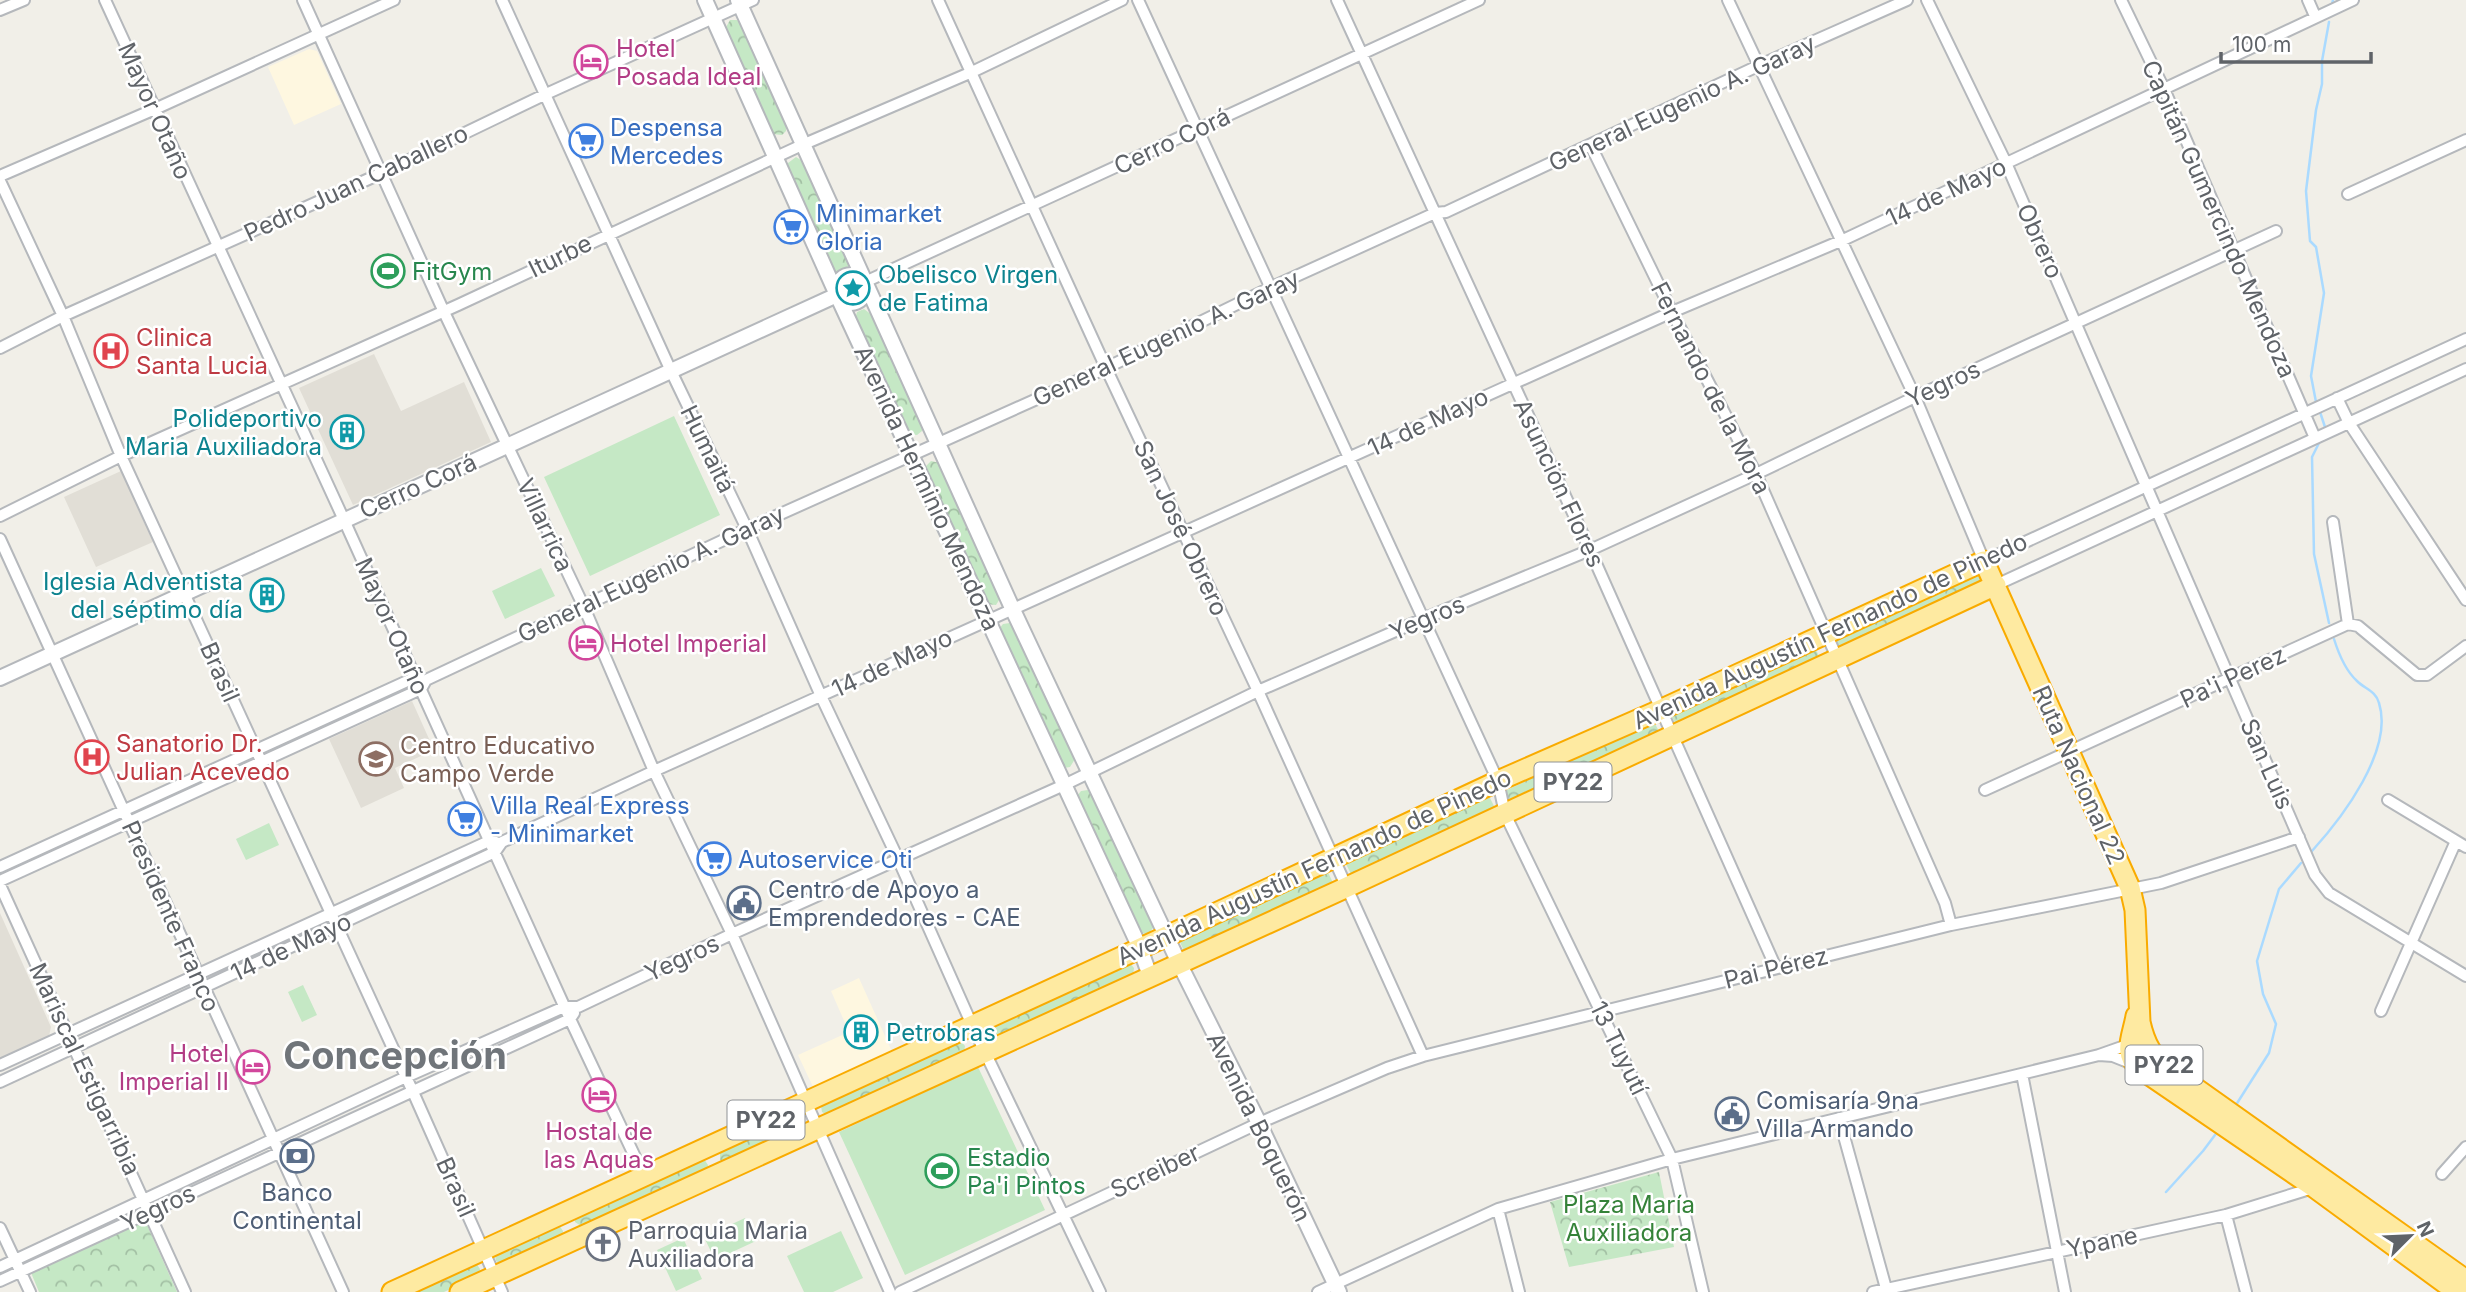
<svg xmlns="http://www.w3.org/2000/svg" width="2466" height="1292" font-family="Inter,sans-serif">
<style>
.commercial{fill:#fef7e0}
.education{fill:#e1ded6}
.forest{fill:url(#forest-crowns)}
.pitch{fill:#c5e8c5}
.lines{fill:none;stroke-linecap:round;stroke-linejoin:round}
.stream{stroke:#aadaff;stroke-width:2.5}
.minor-casing{stroke:#b5b8bc;stroke-width:14}
.tertiary-casing{stroke:#b5b8bc;stroke-width:18}
.trunk-casing{stroke:#f9ab00;stroke-width:23}
.minor{stroke:#fff;stroke-width:10}
.tertiary{stroke:#fff;stroke-width:14}
.trunk{stroke:#feeaa1;stroke-width:19}
.labels{text-anchor:middle;dominant-baseline:central;stroke-width:5;stroke-linejoin:round;paint-order:stroke}
.shield{fill:#fff;stroke:#8f9295;stroke-width:2}
.shield-label{font-size:23px;font-weight:bold;fill:#5f6368}
.hotel-label{font-size:24px;fill:#b23c85;stroke:#fff;text-anchor:start}
.street-label{font-size:24px;fill:#5f6368;stroke:#fff}
.shop-label{font-size:24px;fill:#366cbe;stroke:#fff;text-anchor:start}
.leisure-label{font-size:24px;fill:#27864d;stroke:#fff;text-anchor:start}
.culture-label{font-size:24px;fill:#0d838f;stroke:#fff;text-anchor:start}
.health-label{font-size:24px;fill:#be3a42;stroke:#fff;text-anchor:start}
.education-label{font-size:24px;fill:#785e54;stroke:#fff;text-anchor:start}
.service-label{font-size:24px;fill:#4e5e75;stroke:#fff;text-anchor:start}
.park-label{font-size:24px;fill:#348238;stroke:#fff}
.worship-label{font-size:24px;fill:#5b616d;stroke:#fff;text-anchor:start}
.town-label{font-size:38px;font-weight:bold;fill:#70757a;stroke:#fff}
</style>
<defs>
<pattern id="forest-crowns" width="20" height="18" patternUnits="userSpaceOnUse" patternTransform="scale(1.75)"><rect width="20" height="18" fill="#c5e8c5"/><path d="M2 6a3 3 0 1 1 6 0M12 15a3 3 0 1 1 6 0" fill="none" stroke="#a3c0a4"/></pattern>
</defs>
<rect width="100%" height="100%" fill="#f1efe8"/>
<path class="commercial" d="M 309,49 L 317,51 L 341,104 L 294,125 L 268,67 Z
M 859,978 L 893,1054 L 814,1089 L 798,1055 L 849,1032 L 831,991 Z"/>
<path class="education" d="M 374,354 L 401,411 L 464,382 L 491,442 L 353,505 L 299,388 Z
M 121,471 L 153,542 L 96,567 L 64,497 Z
M 412,701 L 434,750 L 395,768 L 404,788 L 361,808 L 329,739 Z
M 0,913 L 51,1027 L 49,1036 L 0,1058 Z"/>
<path class="forest" d="M 730,20 L 737,20 L 742,25 L 786,124 L 786,131 L 782,135 L 772,134 L 725,29 Z
M 796,157 L 804,162 L 850,264 L 844,273 L 838,273 L 833,268 L 788,170 L 788,163 Z
M 864,309 L 872,315 L 922,424 L 922,431 L 917,435 L 908,434 L 855,319 L 857,312 Z
M 931,461 L 940,463 L 1001,597 L 996,605 L 987,604 L 926,473 L 926,466 Z
M 1978,570 L 1985,589 L 1838,656 L 1830,641 Z
M 1010,623 L 1075,759 L 1070,767 L 1064,768 L 999,629 L 1003,624 Z
M 1814,646 L 1822,662 L 1678,729 L 1670,713 Z
M 1653,720 L 1661,735 L 1512,806 L 1505,791 Z
M 1088,790 L 1093,795 L 1154,926 L 1149,934 L 1139,933 L 1077,796 L 1081,791 Z
M 1489,796 L 1496,810 L 1353,878 L 1346,864 Z
M 1327,870 L 1333,883 L 1185,953 L 1179,940 Z
M 1130,963 L 1134,968 L 1133,976 L 998,1038 L 991,1035 L 989,1028 Z
M 961,1041 L 965,1046 L 964,1054 L 829,1116 L 822,1112 L 821,1106 Z
M 794,1115 L 800,1119 L 802,1126 L 723,1162 L 720,1160 L 720,1149 Z
M 704,1159 L 708,1165 L 707,1172 L 584,1228 L 575,1222 L 575,1218 Z
M 1659,1172 L 1674,1247 L 1569,1267 L 1550,1202 Z
M 142,1222 L 147,1225 L 177,1292 L 39,1292 L 32,1275 L 32,1272 Z
M 559,1225 L 563,1231 L 562,1238 L 503,1265 L 496,1261 L 495,1255 Z
M 476,1263 L 480,1269 L 479,1276 L 444,1292 L 406,1292 Z"/>
<path class="pitch" d="M 674,416 L 720,515 L 590,576 L 544,477 Z
M 541,568 L 555,596 L 505,619 L 492,591 Z
M 269,823 L 279,845 L 246,860 L 236,839 Z
M 303,985 L 317,1015 L 302,1022 L 288,992 Z
M 978,1067 L 1045,1210 L 905,1275 L 839,1132 Z
M 745,1218 L 756,1241 L 715,1260 L 704,1237 Z
M 841,1231 L 863,1278 L 833,1292 L 804,1292 L 787,1256 Z
M 683,1238 L 702,1279 L 676,1291 L 657,1250 Z"/>
<g class="lines">
<path class="stream" d="M 2332,4 L 2333,0
M 2316,402 L 2311,376 L 2324,293 L 2316,247 L 2310,241 L 2306,191 L 2316,110 L 2322,84 L 2322,61 L 2329,22
M 2320,412 L 2325,427
M 2320,441 L 2312,457 L 2314,554 L 2329,623
M 2312,851 C 2342,818 2394,750 2379,703 C 2376,691 2365,689 2357,681 C 2345,670 2339,655 2334,639
M 2234,1108 L 2269,1053 L 2276,1024 L 2263,994 L 2257,961 L 2279,889 L 2301,863
M 2166,1192 L 2203,1151 L 2218,1131"/>
<defs>
<path id="minor" d="M 105,0 L 344,520 L 570,1019 L 644,1176
M 303,0 L 444,312 L 583,605 L 654,771 L 732,934 L 890,1292
M 502,0 L 671,371 L 747,529 L 821,696 L 899,861 L 972,1025 L 1100,1292
M 938,0 L 1106,368 L 1258,691 L 1423,1056
M 1138,0 L 1498,781 L 1505,814 L 1672,1159 L 1703,1292
M 1337,0 L 1590,550 L 1776,968
M 1728,0 L 1915,397 L 1984,561 L 2466,339
M 1927,0 L 2006,163 L 2315,875 L 2329,893 L 2466,976
M 2121,0 L 2164,89 L 2315,438
M 2308,0 L 2315,16
M 0,10 L 24,0
M 1591,146 L 1672,312 L 1756,474 L 1945,903 L 1951,925
M 0,176 L 155,109 L 394,0
M 0,181 L 63,316 L 121,456 L 413,1092 L 502,1292
M 2348,194 L 2466,140
M 865,282 L 1479,0
M 0,348 L 63,316 L 382,173 L 546,94 L 753,0
M 2337,398 L 2349,423 L 2466,600
M 0,516 L 121,456 L 458,305 L 802,145 L 972,72 L 1122,0
M 2333,522 L 2348,624
M 0,539 L 343,1292
M 1996,585 L 2466,369
M 1985,790 L 2348,624 L 2358,626 L 2417,675 L 2427,675 L 2466,646
M 2388,800 L 2466,847
M 0,867 L 416,677 L 420,678
M 0,881 L 421,689 L 426,680 L 747,529 L 1106,368 L 1270,288 L 1435,213 L 1446,212 L 1760,65 L 1907,0
M 0,885 L 185,1292
M 2381,1011 L 2456,841
M 2099,1055 L 2113,1056 L 2133,1064
M 0,1065 L 489,841 L 496,842
M 2022,1074 L 2065,1292
M 0,1082 L 495,852 L 502,842 L 654,771 L 1672,312 L 1843,240 L 2353,0
M 1839,1118 L 1887,1292
M 2442,1174 L 2466,1147
M 1498,1209 L 1519,1292
M 2226,1215 L 2246,1292
M 0,1228 L 30,1292
M 0,1267 L 406,1077 L 564,1007 L 578,1007 L 732,934 L 1064,785 L 1258,691 L 1423,619 L 1590,550 L 1756,474 L 1915,397 L 2276,231
M 0,1281 L 570,1019 L 574,1013
M 900,1292 L 1259,1123 L 1387,1068 L 1423,1056 L 1951,925 L 2161,883 L 2299,837
M 1318,1292 L 1498,1209 L 1672,1159 L 2099,1055 L 2133,1043
M 1873,1292 L 2226,1215 L 2316,1187"/>
<path id="tertiary" d="M 705,0 L 837,295 L 1140,948 L 1150,976
M 738,0 L 1013,610 L 1179,963 L 1259,1123 L 1339,1292
M837 289a14 14 0 1 1 28 0a14 14 0 1 1-28 0Z
M 0,678 L 837,295"/>
<path id="trunk" d="M 2136,1016 C 2133,1035 2122,1053 2139,1068 L 2315,1188 L 2457,1292
M 392,1292 L 1167,936 L 1498,781 L 1660,710 L 1984,561 L 2130,888 L 2135,910 L 2140,1022 C 2145,1044 2152,1057 2170,1070 L 2466,1280
M 460,1292 L 1345,888 L 1996,585"/>
</defs>
<use href="#minor" class="minor-casing"/>
<use href="#tertiary" class="tertiary-casing"/>
<use href="#trunk" class="trunk-casing"/>
<use href="#minor" class="minor"/>
<use href="#tertiary" class="tertiary"/>
<use href="#trunk" class="trunk"/>
</g>
<defs>
<symbol id="hotel-ring" viewBox="-11 -11 22 22"><circle r="9.5" fill="#fff" stroke="#d1479c" stroke-width="1.5"/><path d="M-6-4.5h1.5V1H6V5H4.5V3h-9V5H-6ZM-4 0a1.8 1.8 0 1 1 3.6 0ZM.5 0V-2.5h3Q6-2.5 6 0Z" fill="#d1479c"/></symbol>
<symbol id="supermarket-ring" viewBox="-11 -11 22 22"><circle r="9.5" fill="#fff" stroke="#3f7fe0" stroke-width="1.5"/><path d="M-6-5.5h2.5l.6 2H6L4.5 2H-2.5L-4.4-4H-6ZM-1.5 3.2a1.3 1.3 0 1 0 .1 0ZM3 3.2a1.3 1.3 0 1 0 .1 0Z" fill="#3f7fe0"/></symbol>
<symbol id="stadium-ring" viewBox="-11 -11 22 22"><circle r="9.5" fill="#fff" stroke="#2e9e5b" stroke-width="1.5"/><path d="M0-5a6.5 5 0 1 0 0 10a6.5 5 0 1 0 0-10ZM-3.5-1.8h7v3.6h-7Z" fill="#2e9e5b"/></symbol>
<symbol id="sight-ring" viewBox="-11 -11 22 22"><circle r="9.5" fill="#fff" stroke="#0f9aa8" stroke-width="1.5"/><path d="M0-6L1.8-2.2L6-1.7L2.9 1.2L3.7 5.4L0 3.3L-3.7 5.4L-2.9 1.2L-6-1.7L-1.8-2.2Z" fill="#0f9aa8"/></symbol>
<symbol id="hospital-ring" viewBox="-11 -11 22 22"><circle r="9.5" fill="#fff" stroke="#e0444e" stroke-width="1.5"/><path d="M-5-5h3v3.5h4V-5h3V5h-3V1.5h-4V5h-3Z" fill="#e0444e"/></symbol>
<symbol id="building-ring" viewBox="-11 -11 22 22"><circle r="9.5" fill="#fff" stroke="#0f9aa8" stroke-width="1.5"/><path d="M-4-6H4V6H1V3H-1V6H-4ZM-2.5-4.3h1.7v1.8h-1.7ZM.8-4.3h1.7v1.8H.8ZM-2.5-1h1.7V.8h-1.7ZM.8-1h1.7V.8H.8Z" fill="#0f9aa8"/></symbol>
<symbol id="school-ring" viewBox="-11 -11 22 22"><circle r="9.5" fill="#fff" stroke="#8d6e63" stroke-width="1.5"/><path d="M0-5L7-2L0 1L-7-2ZM-4 1L0 2.5L4 1V4Q0 6-4 4Z" fill="#8d6e63"/></symbol>
<symbol id="civic-ring" viewBox="-11 -11 22 22"><circle r="9.5" fill="#fff" stroke="#5c6f8a" stroke-width="1.5"/><path d="M-.6-6.5H3V-4.5H.6V-3L4-1V1h2V6H-6V1h2V-1L-.6-3ZM-1.2 2.5V6h2.4V2.5Z" fill="#5c6f8a"/></symbol>
<symbol id="bank-ring" viewBox="-11 -11 22 22"><circle r="9.5" fill="#fff" stroke="#5c6f8a" stroke-width="1.5"/><path d="M-6-4H6V4H-6ZM0-2.3a2.3 2.3 0 1 0 0 4.6a2.3 2.3 0 1 0 0-4.6Z" fill="#5c6f8a"/></symbol>
<symbol id="church-ring" viewBox="-11 -11 22 22"><circle r="9.5" fill="#fff" stroke="#6b7280" stroke-width="1.5"/><path d="M-1.2-6h2.4v3.5h3.3v2.4h-3.3V6h-2.4V-.1h-3.3v-2.4h3.3Z" fill="#6b7280"/></symbol>
</defs>
<g fill-rule="evenodd">
<use href="#hotel-ring" x="572" y="43" width="38" height="38"/>
<use href="#supermarket-ring" x="567" y="122" width="38" height="38"/>
<use href="#supermarket-ring" x="772" y="208" width="38" height="38"/>
<use href="#stadium-ring" x="369" y="252" width="38" height="38"/>
<use href="#sight-ring" x="834" y="269" width="38" height="38"/>
<use href="#hospital-ring" x="92" y="332" width="38" height="38"/>
<use href="#building-ring" x="328" y="413" width="38" height="38"/>
<use href="#building-ring" x="248" y="576" width="38" height="38"/>
<use href="#hotel-ring" x="567" y="624" width="38" height="38"/>
<use href="#hospital-ring" x="73" y="738" width="38" height="38"/>
<use href="#school-ring" x="357" y="740" width="38" height="38"/>
<use href="#supermarket-ring" x="446" y="800" width="38" height="38"/>
<use href="#supermarket-ring" x="695" y="840" width="38" height="38"/>
<use href="#civic-ring" x="725" y="884" width="38" height="38"/>
<use href="#building-ring" x="842" y="1013" width="38" height="38"/>
<use href="#hotel-ring" x="234" y="1048" width="38" height="38"/>
<use href="#hotel-ring" x="580" y="1076" width="38" height="38"/>
<use href="#civic-ring" x="1713" y="1095" width="38" height="38"/>
<use href="#bank-ring" x="278" y="1137" width="38" height="38"/>
<use href="#stadium-ring" x="923" y="1152" width="38" height="38"/>
<use href="#church-ring" x="584" y="1225" width="38" height="38"/>
</g>
<g class="labels">
<g class="shield">
<rect x="1534.5" y="762.5" width="77" height="39" rx="5"/>
<rect x="2125.5" y="1045.5" width="77" height="39" rx="5"/>
<rect x="727.5" y="1100.5" width="77" height="39" rx="5"/>
</g>
<g class="shield-label">
<text x="1573" y="782">PY22</text>
<text x="2164" y="1065">PY22</text>
<text x="766" y="1120">PY22</text>
</g>
<g class="hotel-label">
<text x="616" y="48">Hotel<tspan x="616" dy="28">Posada Ideal</tspan></text>
<text x="610" y="643">Hotel Imperial</text>
<text x="229" y="1053" text-anchor="end">Hotel<tspan x="229" dy="28">Imperial II</tspan></text>
<text x="599" y="1131" text-anchor="middle">Hostal de<tspan x="599" dy="28">las Aquas</tspan></text>
</g>
<g class="street-label">
<text transform="translate(1682 103) rotate(-25)">General Eugenio A. Garay</text>
<text transform="translate(155 111) rotate(66)">Mayor Otaño</text>
<text transform="translate(1172 141) rotate(-25)">Cerro Corá</text>
<text transform="translate(356 183) rotate(-25)">Pedro Juan Caballero</text>
<text transform="translate(1946 192) rotate(-25)">14 de Mayo</text>
<text transform="translate(2219 219) rotate(66)">Capitán Gumercindo Mendoza</text>
<text transform="translate(2040 241) rotate(66)">Obrero</text>
<text transform="translate(560 256) rotate(-26)">Iturbe</text>
<text transform="translate(1166 338) rotate(-25)">General Eugenio A. Garay</text>
<text transform="translate(1943 384) rotate(-25)">Yegros</text>
<text transform="translate(1711 388) rotate(63)">Fernando de la Mora</text>
<text transform="translate(1428 422) rotate(-25)">14 de Mayo</text>
<text transform="translate(708 449) rotate(64)">Humaitá</text>
<text transform="translate(1559 483) rotate(65)">Asunción Flores</text>
<text transform="translate(418 486) rotate(-24)">Cerro Corá</text>
<text transform="translate(927 488) rotate(65)">Avenida Herminio Mendoza</text>
<text transform="translate(545 525) rotate(65)">Villarrica</text>
<text transform="translate(1181 528) rotate(65)">San José Obrero</text>
<text transform="translate(651 574) rotate(-25)">General Eugenio A. Garay</text>
<text transform="translate(1427 618) rotate(-23)">Yegros</text>
<text transform="translate(392 626) rotate(66)">Mayor Otaño</text>
<text transform="translate(1830 631) rotate(-25)">Avenida Augustín Fernando de Pinedo</text>
<text transform="translate(892 663) rotate(-25)">14 de Mayo</text>
<text transform="translate(220 672) rotate(66)">Brasil</text>
<text transform="translate(2233 677) rotate(-25)">Pa'i Perez</text>
<text transform="translate(2267 764) rotate(66)">San Luis</text>
<text transform="translate(2079 775) rotate(66)">Ruta Nacional 22</text>
<text transform="translate(1314 867) rotate(-25)">Avenida Augustín Fernando de Pinedo</text>
<text transform="translate(171 916) rotate(66)">Presidente Franco</text>
<text transform="translate(291 947) rotate(-25)">14 de Mayo</text>
<text transform="translate(682 958) rotate(-25)">Yegros</text>
<text transform="translate(1776 968) rotate(-14)">Pai Pérez</text>
<text transform="translate(1619 1048) rotate(64)">13 Tuyutí</text>
<text transform="translate(85 1069) rotate(65)">Mariscal Estigarribia</text>
<text transform="translate(1259 1127) rotate(64)">Avenida Boquerón</text>
<text transform="translate(1155 1171) rotate(-25)">Screiber</text>
<text transform="translate(456 1187) rotate(66)">Brasil</text>
<text transform="translate(158 1208) rotate(-25)">Yegros</text>
<text transform="translate(2102 1242) rotate(-12)">Ypane</text>
</g>
<g class="shop-label">
<text x="610" y="127">Despensa<tspan x="610" dy="28">Mercedes</tspan></text>
<text x="816" y="213">Minimarket<tspan x="816" dy="28">Gloria</tspan></text>
<text x="490" y="805">Villa Real Express<tspan x="490" dy="28">- Minimarket</tspan></text>
<text x="738" y="859">Autoservice Oti</text>
</g>
<g class="leisure-label">
<text x="412" y="271">FitGym</text>
<text x="967" y="1157">Estadio<tspan x="967" dy="28">Pa'i Pintos</tspan></text>
</g>
<g class="culture-label">
<text x="878" y="274">Obelisco Virgen<tspan x="878" dy="28">de Fatima</tspan></text>
<text x="322" y="418" text-anchor="end">Polideportivo<tspan x="322" dy="28">Maria Auxiliadora</tspan></text>
<text x="243" y="581" text-anchor="end">Iglesia Adventista<tspan x="243" dy="28">del séptimo día</tspan></text>
<text x="886" y="1032">Petrobras</text>
</g>
<g class="health-label">
<text x="136" y="337">Clinica<tspan x="136" dy="28">Santa Lucia</tspan></text>
<text x="116" y="743">Sanatorio Dr.<tspan x="116" dy="28">Julian Acevedo</tspan></text>
</g>
<g class="education-label">
<text x="400" y="745">Centro Educativo<tspan x="400" dy="28">Campo Verde</tspan></text>
</g>
<g class="service-label">
<text x="768" y="889">Centro de Apoyo a<tspan x="768" dy="28">Emprendedores - CAE</tspan></text>
<text x="1756" y="1100">Comisaría 9na<tspan x="1756" dy="28">Villa Armando</tspan></text>
<text x="297" y="1192" text-anchor="middle">Banco<tspan x="297" dy="28">Continental</tspan></text>
</g>
<g class="park-label">
<text x="1629" y="1204">Plaza María<tspan x="1629" dy="28">Auxiliadora</tspan></text>
</g>
<g class="worship-label">
<text x="628" y="1230">Parroquia Maria<tspan x="628" dy="28">Auxiliadora</tspan></text>
</g>
<g class="town-label">
<text x="395" y="1055">Concepción</text>
</g>
</g>
<g transform="translate(2410 1236) rotate(66)" stroke="#ffffff" stroke-width="5" paint-order="stroke">
<path d="M0-5L12 26L0 18L-12 26Z" fill="#5f6368"/>
<text y="-10" font-size="19" font-weight="bold" text-anchor="middle" fill="#5f6368">N</text>
</g>
<path d="M2221 52v10h150v-10" fill="none" stroke="#5f6368" stroke-width="3.5"/>
<text x="2232" y="52" font-size="21" fill="#5f6368" stroke="#ffffff" stroke-width="5" paint-order="stroke">100 m</text>
</svg>
